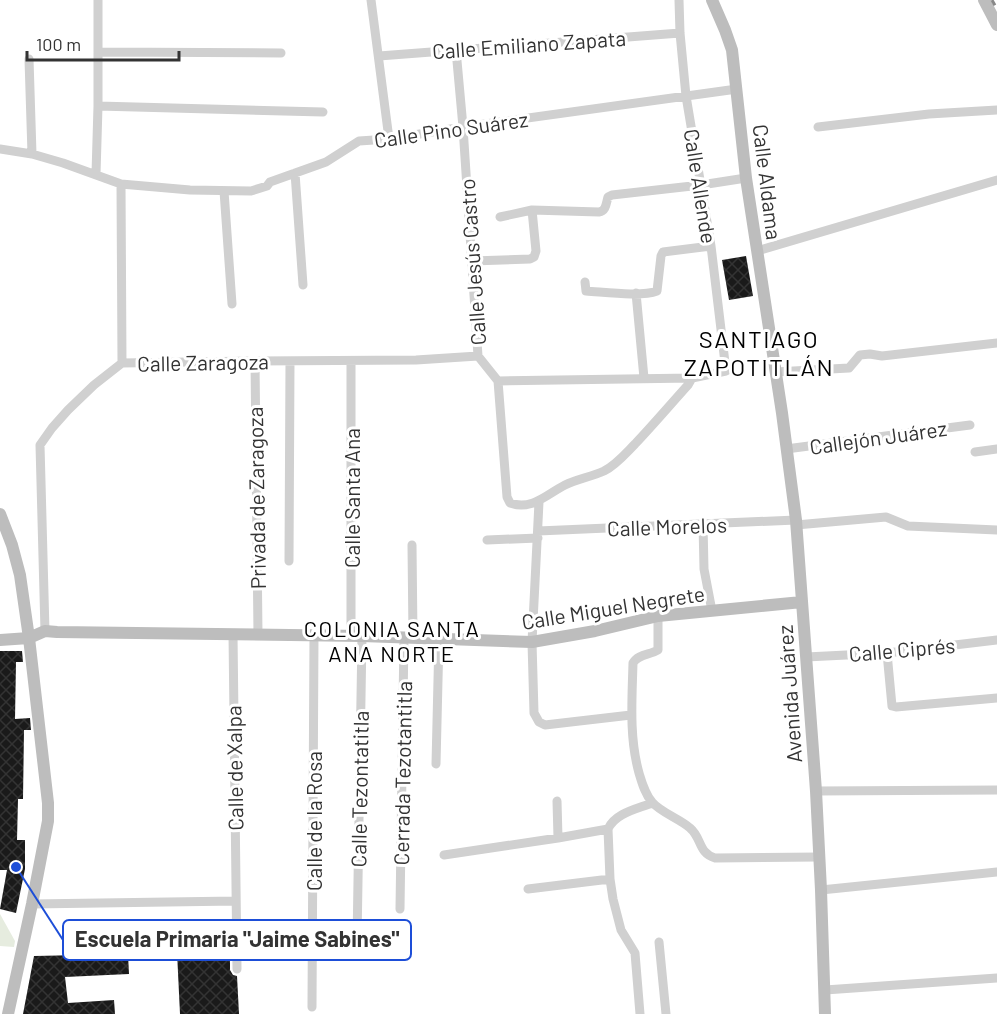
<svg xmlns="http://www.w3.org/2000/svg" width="997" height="1014" font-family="Barlow,sans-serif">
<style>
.green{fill:#e6ecdf}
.building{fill:url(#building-cross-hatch)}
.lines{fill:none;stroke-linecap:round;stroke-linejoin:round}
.street{stroke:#d0d0d0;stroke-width:9}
.secondary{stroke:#bdbdbd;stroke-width:12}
.rail{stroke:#888;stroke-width:3;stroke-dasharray:6 4.5;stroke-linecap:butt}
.labels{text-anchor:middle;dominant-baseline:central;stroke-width:6;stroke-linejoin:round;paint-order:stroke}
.street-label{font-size:21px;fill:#333;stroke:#fff}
.neighbourhood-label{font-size:22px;letter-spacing:1.5px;fill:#000;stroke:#fff}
.quarter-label{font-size:24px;letter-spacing:1.5px;fill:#000;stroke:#fff}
.leader{fill:none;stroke:#1d4ed8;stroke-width:2}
.callout-dot{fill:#1d4ed8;stroke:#fff;stroke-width:2}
.callout{fill:#fff;stroke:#1d4ed8;stroke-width:2}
.callout-label{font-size:22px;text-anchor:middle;font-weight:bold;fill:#333}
</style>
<defs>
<pattern id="building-cross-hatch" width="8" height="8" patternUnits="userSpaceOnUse" patternTransform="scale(1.5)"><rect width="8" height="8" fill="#1a1a1a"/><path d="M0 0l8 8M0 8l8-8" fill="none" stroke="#333"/></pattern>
</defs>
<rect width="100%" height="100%" fill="#fff"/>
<path class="green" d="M 0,914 L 15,941 L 14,947 L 0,946 Z"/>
<path class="building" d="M 746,256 L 753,296 L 729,300 L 722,260 Z
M 0,651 L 22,651 L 23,662 L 16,662 L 15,719 L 30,718 L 31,730 L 24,730 L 23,799 L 18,799 L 17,840 L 25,840 L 25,869 L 16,913 L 0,909 L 7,870 L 0,870 Z
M 230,950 L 230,970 L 233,975 L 237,976 L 239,1014 L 180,1014 L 177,952 Z
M 128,954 L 129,974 L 65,977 L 68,1003 L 114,1000 L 115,1014 L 23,1014 L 34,956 Z"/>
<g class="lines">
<path class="street" d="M 371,0 L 389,139
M 456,50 L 463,127 L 478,356 L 498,381 L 507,497 L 510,503 C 532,511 547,494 565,485 C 577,479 591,477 604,471 C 616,465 626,453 635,444 C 653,425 670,405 688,385 L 692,378
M 98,52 L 281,53
M 379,56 L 680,33
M 29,59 L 32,154
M 98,106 L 323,112
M 818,127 L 929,114 L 997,110
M 0,149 L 32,154 L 63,163 L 121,184 L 190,190 L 251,191 L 267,186 L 270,182 L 326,162 L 359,141 L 389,139 L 463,127 L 737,89
M 295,173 L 303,285
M 96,174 L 98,106 L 98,0
M 121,184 L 122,363
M 224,191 L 232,304
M 500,217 L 532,210
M 757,251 L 997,180
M 472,261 L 530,259 L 534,257 L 536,251 L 532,210 L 599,212 C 606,211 606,204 608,197 L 612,195 L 701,185 L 746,178
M 585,282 L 586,291 C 604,292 641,297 657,291 L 661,256 L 663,252 L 711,246
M 636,293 L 644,378
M 255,361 L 258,634
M 775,372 L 849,368 L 860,355 L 870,354 L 882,356 L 997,343
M 498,381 L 692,378 L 726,371 L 711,246 L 686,96 L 680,33 L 679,0
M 786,449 L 970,425
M 975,452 L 997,449
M 539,502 L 532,642 L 534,713 L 539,722 L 545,725 L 631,715
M 703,524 L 704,569 L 712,611
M 796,525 L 886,517 L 908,526 L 997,530
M 538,531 L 796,520
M 487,540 L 538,538
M 412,545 L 413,637
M 289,561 L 290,361
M 658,616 L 658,650 C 650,655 638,654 633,663 C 632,700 629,737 639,773 C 642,783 645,794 652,802 C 660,812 680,819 690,828 C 702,838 698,853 715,858 L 819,857
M 45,631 L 40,445 L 52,428 L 68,410 L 94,385 L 122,363 L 255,361 L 416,360 L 478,356
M 233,634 L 237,969
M 351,636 L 351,361
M 887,653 L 892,706 L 896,707 L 997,698
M 806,657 L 887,653 L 997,640
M 436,764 L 439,638
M 816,791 L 997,790
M 557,801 L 558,838
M 444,855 L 558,838 L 608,829
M 528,889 L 610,879
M 821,890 L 997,872
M 32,904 L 236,901
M 400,909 L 404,637
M 357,942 L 362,636
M 659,942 L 666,1014
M 825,990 L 997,978
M 312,1007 L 314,635
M 640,1014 L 635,953 L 621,930 L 613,899 L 610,879 L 608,829 C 615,813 637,809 652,803"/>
<path class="secondary" d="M 712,0 L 725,30 L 732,50 L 746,178 L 782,413 L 796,520 L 816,791 L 821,890 L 825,1014
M 984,0 L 997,25
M 0,514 L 12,545 L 20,575 L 29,638 L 48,803 L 48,821 L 32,904 L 8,1014
M 0,640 L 29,638 L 45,631 L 57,632 L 362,636 L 532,642 L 595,631 L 658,616 L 802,602"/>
<path class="rail" d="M 992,0 L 997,9"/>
</g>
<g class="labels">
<g class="street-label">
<text transform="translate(529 44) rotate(-4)">Calle Emiliano Zapata</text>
<text transform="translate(451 129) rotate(-8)">Calle Pino Suárez</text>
<text transform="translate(768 182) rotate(83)">Calle Aldama</text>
<text transform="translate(701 186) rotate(81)">Calle Allende</text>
<text transform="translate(472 262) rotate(-94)">Calle Jesús Castro</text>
<text transform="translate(203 362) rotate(-1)">Calle Zaragoza</text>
<text transform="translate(878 437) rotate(-8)">Callejón Juárez</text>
<text transform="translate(256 498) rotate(-91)">Privada de Zaragoza</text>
<text transform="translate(351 498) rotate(-90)">Calle Santa Ana</text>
<text transform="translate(667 526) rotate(-2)">Calle Morelos</text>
<text transform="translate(613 607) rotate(-9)">Calle Miguel Negrete</text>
<text transform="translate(902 649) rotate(-5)">Calle Ciprés</text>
<text transform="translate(789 694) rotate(-94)">Avenida Juárez</text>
<text transform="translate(234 768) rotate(-91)">Calle de Xalpa</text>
<text transform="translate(402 773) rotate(-89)">Cerrada Tezotantitla</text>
<text transform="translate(359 789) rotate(-89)">Calle Tezontatitla</text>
<text transform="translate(313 821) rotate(-90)">Calle de la Rosa</text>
</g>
<g class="neighbourhood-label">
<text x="392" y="628">COLONIA SANTA<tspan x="392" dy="25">ANA NORTE</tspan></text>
</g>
<g class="quarter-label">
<text x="759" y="338">SANTIAGO<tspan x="759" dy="28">ZAPOTITLÁN</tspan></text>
</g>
</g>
<path class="leader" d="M16 867L63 940"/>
<circle class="callout-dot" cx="16" cy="867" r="6"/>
<rect class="callout" x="63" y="920" width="348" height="40" rx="6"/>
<g class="callout-label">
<text x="237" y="947">Escuela Primaria "Jaime Sabines"</text>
</g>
<path d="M27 51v9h152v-9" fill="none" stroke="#333333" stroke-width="3"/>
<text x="36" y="51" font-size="18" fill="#333333" stroke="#ffffff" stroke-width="4.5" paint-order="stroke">100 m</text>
</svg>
